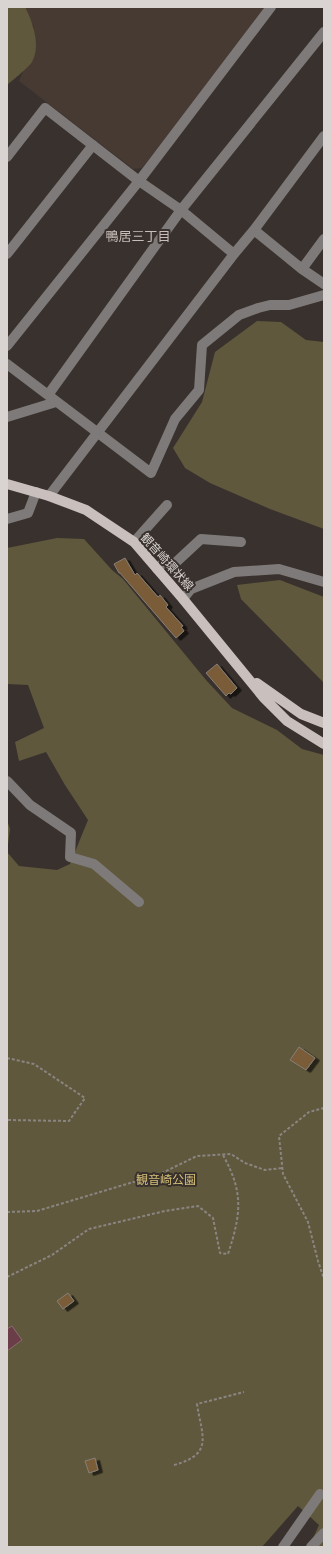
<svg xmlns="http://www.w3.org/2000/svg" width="331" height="1554" font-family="Raleway,'Noto Sans JP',sans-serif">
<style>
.built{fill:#473a33}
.green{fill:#5f583c}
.water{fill:#6b3d48;stroke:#8c6a71}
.building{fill:#7a5d38;stroke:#857f78;filter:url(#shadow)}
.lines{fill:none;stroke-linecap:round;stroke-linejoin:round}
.path{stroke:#8b8582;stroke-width:2;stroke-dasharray:3 2;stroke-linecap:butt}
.minor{stroke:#7e7a79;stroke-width:10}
.major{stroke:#c9c0be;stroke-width:10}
.labels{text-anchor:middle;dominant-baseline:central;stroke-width:4;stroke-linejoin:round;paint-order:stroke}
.street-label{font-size:12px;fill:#d9d4d2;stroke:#39312d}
.park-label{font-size:12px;fill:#d4c078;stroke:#39312d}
.neighbourhood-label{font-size:13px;fill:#c8bfba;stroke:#39312d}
</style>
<defs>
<filter id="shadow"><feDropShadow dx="4.5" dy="2.5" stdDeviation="0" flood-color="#0009"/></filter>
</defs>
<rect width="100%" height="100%" fill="#39312d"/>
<path class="built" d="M 17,7 L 269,7 L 142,168 L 133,169 L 19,81 L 31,52 L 34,26 Z"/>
<path class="green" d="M 7,7 L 25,7 C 33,22 41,46 32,62 C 29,67 13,80 7,85 Z
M 257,321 L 281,322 L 306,340 L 324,342 L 324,529 L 270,509 L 210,483 L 185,468 L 173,448 L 202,402 L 215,352 Z
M 57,538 L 84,539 L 112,570 L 123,579 L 206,680 L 232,708 L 277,730 L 302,749 L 324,755 L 324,1547 L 309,1547 L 319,1525 L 298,1506 L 262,1547 L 7,1547 L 7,820 L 10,829 L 7,852 L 19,866 L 57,870 L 70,864 L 88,820 L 65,785 L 46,752 L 19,761 L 15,742 L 44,728 L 28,685 L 7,684 L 7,548 Z
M 280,580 L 324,597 L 324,683 L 241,599 L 237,585 Z"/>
<path class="water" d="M 12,1326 L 22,1340 L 7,1351 L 7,1329 Z"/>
<path class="building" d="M 125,558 L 135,575 L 137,573 L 158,597 L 160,595 L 168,605 L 166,607 L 183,626 L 181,627 L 184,631 L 176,638 L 120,573 L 119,573 L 114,564 Z
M 217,664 L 237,688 L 231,694 L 229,693 L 226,696 L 206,673 Z
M 299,1047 L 315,1058 L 306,1070 L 290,1060 Z
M 68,1293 L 74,1301 L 63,1309 L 57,1301 Z
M 95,1458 L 98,1470 L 89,1473 L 85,1461 Z"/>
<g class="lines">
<path class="path" d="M 7,1058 L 34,1064 L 85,1098 L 69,1121 L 7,1120
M 324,1108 L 309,1112 L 279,1136 L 283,1174 L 308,1222 L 318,1261 L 324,1279
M 7,1212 L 37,1211 L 160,1174 L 197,1156 L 231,1154 L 245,1163 L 265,1170 L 282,1168
M 7,1277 L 52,1255 L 89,1229 L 165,1211 L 198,1206 L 213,1218 L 220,1253 L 228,1254 C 241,1214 244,1193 223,1155
M 174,1465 C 214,1454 202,1437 197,1404 L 244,1392"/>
<path class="minor" d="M 7,157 L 45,108 L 139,181 L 181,210 L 234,254
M 254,230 L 302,269 L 324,284
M 7,254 L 93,145
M 302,269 L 324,239
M 7,346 L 139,181 L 271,7
M 7,364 L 151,473 L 175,419 L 199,390 L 202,345 L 239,315 L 258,308 L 270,305 L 289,305 L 324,295
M 48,395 L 181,210 L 324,32
M 7,417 L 56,402
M 49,496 L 234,254 L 254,230 L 324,136
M 7,519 L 28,513 L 36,492
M 134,542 L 167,505
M 157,569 L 163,563 L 173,565 L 201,539 L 241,542
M 183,599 L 191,589 L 234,572 L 279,569 L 324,582
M 7,781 L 30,805 L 71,833 L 70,857 L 94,864 L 139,902
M 283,1547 L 320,1494
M 311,1547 L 324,1533"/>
<path class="major" d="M 7,484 L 49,496 L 86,510 L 134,542 L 183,599 L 264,698 L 287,721 L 324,744
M 257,683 L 301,714 L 324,723"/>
</g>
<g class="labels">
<g class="street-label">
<text transform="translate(167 562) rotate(48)">観音崎環状線</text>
</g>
<g class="park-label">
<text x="166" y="1180">観音崎公園</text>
</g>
<g class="neighbourhood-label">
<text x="138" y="236">鴨居三丁目</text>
</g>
</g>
<rect width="331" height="1554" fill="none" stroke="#d9d4d2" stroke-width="16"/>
</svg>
